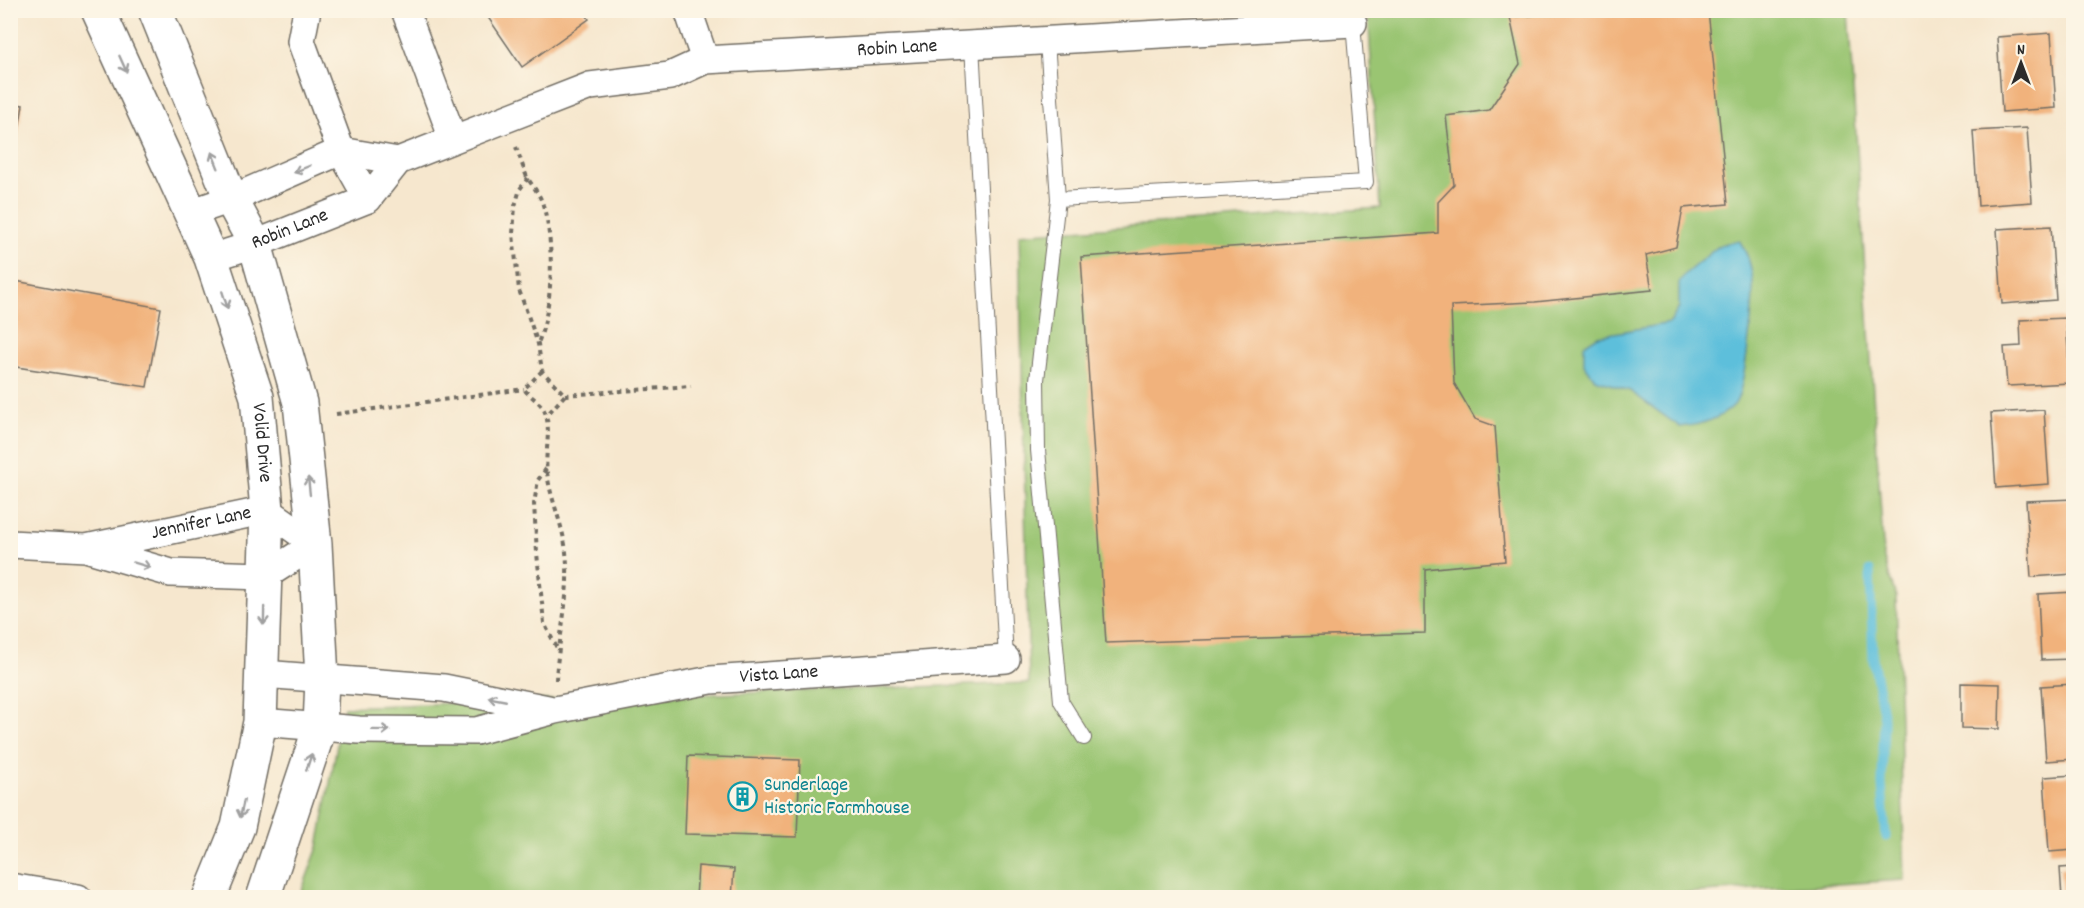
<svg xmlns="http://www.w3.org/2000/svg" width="2084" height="908" font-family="Dekko,sans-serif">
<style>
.green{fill:#9ac572;stroke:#62784e;stroke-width:1.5}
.water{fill:#5dbfdb;stroke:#447583;stroke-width:1.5}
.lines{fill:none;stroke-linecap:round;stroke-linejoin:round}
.stream{stroke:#5dbfdb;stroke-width:9}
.building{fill:#f1b27b}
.lane-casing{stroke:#726d64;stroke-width:16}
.street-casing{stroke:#726d64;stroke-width:30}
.secondary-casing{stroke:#726d64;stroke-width:36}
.path{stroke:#726d64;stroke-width:4;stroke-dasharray:4.5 4.5;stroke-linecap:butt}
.lane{stroke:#fff;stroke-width:14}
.street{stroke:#fff;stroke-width:27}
.secondary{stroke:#fff;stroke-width:33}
.oneway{stroke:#a0a0a0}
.labels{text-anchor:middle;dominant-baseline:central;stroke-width:4.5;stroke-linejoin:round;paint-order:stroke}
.street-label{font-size:20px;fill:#2b2b2b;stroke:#fcf5e5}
.culture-label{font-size:20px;fill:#0d838f;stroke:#fcf5e5;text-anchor:start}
</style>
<rect width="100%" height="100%" fill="#fcf5e5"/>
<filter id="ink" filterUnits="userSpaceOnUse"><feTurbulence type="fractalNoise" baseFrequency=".0167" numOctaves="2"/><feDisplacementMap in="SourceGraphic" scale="12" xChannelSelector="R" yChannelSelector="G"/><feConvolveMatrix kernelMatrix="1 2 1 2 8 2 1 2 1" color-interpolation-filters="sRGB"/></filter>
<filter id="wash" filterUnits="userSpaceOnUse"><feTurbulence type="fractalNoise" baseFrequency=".008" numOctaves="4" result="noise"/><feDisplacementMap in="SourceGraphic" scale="24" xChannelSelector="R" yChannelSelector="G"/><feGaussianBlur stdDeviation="1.35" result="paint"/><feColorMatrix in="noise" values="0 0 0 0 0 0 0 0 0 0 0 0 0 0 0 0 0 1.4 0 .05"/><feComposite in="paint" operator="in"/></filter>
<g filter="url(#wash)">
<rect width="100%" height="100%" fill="#f6e7ce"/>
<path class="green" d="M 1368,11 L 1848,11 L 1884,559 L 1896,597 L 1905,880 L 1601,898 L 299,898 L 318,847 L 344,707 L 1029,683 L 1019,234 L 1380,208 Z"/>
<path class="water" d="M 1739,240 C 1748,254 1753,271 1753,287 C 1753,306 1745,394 1734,405 C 1720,420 1700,425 1680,427 L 1630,391 L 1595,379 L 1584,364 L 1584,345 L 1598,336 L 1670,323 L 1679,308 L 1679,283 L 1685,274 L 1720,245 Z"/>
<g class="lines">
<path class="stream" d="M 1870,571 L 1873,659 L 1884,719 L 1882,784 L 1886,837"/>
</g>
<g id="blocks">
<path class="building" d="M 483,10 L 583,10 L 589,19 L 522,67 Z
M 1613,10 L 1708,10 L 1728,204 L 1683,208 L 1676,247 L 1646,255 L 1652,290 L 1535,302 L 1451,306 L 1454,383 L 1475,419 L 1495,426 L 1505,561 L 1425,569 L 1425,633 L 1106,643 L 1081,257 L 1438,233 L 1438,202 L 1454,185 L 1446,116 L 1489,110 L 1520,64 L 1510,17 Z
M 1988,10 L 2028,10 L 2028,12 L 1988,15 Z
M 2051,33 L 2056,108 L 2002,112 L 1997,37 Z
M 10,103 L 23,105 L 12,171 L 10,171 Z
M 2027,128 L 2032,202 L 1978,206 L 1973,131 Z
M 2051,226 L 2056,300 L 2002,304 L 1997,229 Z
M 10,280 L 161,308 L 147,387 L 10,366 Z
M 2066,318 L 2070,383 L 2007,386 L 2004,347 L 2021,346 L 2020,320 Z
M 2044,410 L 2049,484 L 1996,488 L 1991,413 Z
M 2074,499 L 2074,574 L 2031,577 L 2026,501 Z
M 2074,592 L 2074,659 L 2041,660 L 2038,594 Z
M 1961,683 L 2000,684 L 1999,729 L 1961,728 Z
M 2074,684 L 2074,759 L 2046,761 L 2041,686 Z
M 688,756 L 800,760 L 797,837 L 685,834 Z
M 2074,775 L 2074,850 L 2049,852 L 2044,777 Z
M 698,866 L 734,869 L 732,898 L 696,898 Z
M 2074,867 L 2074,898 L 2062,898 L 2060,868 Z"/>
</g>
</g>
<g filter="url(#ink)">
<use href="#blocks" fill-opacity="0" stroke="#726d64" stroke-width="1.5"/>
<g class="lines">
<defs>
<path id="lane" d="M 1047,41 L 1058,199 L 1366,182 L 1353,23
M 972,45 L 1006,659
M 1058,199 L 1037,380 L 1038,450 L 1061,701 L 1084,738"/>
<g id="street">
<path d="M 307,10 L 301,41 L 341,151 L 368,199"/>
<path d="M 405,10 L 453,139"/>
<path d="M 688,10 L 705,60"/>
<path d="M 190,213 L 231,199 L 341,151 L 398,161"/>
<path id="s1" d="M 211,258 L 255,244 L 368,199 L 398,161 L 590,86 L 670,76 L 705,60 L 1353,23"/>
<path id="s2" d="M 10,544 L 86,548 L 267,510 L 315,544 L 265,576 L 171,573 L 86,548"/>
<path d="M 263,674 L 444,688 L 548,709"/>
<path id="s3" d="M 260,722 L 359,730 L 476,731 L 555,710 L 711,680 L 1006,659"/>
<path d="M 10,887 L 78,898"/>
</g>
<g id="secondary">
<path id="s4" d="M 98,10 L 211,258 L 257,397 L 267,510 L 260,722 L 238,827 L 209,898"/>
<path d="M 155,10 L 231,199 L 255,244 L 300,403 L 315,544 L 322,679 L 320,727 L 263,898"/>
</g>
</defs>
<use href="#lane" class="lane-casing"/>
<use href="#street" class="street-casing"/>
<use href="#secondary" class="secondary-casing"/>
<path class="path" d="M 516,147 C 520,157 523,168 527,177 C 533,187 540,194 543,205 C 555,243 553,307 538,343
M 528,178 L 520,189 L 515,206 L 513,234 L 519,290 L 538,344 L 542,371 L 565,395 L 547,415
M 542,371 L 524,389 C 529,396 539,401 543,408 C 553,425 544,453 547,472 C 550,499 563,524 566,552 C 571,596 558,637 556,680
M 565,395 L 691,386
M 336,414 L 524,389
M 546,469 L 538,480 L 534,504 L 537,553 L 544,623 L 557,648"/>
<use href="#lane" class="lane"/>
<use href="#street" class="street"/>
<use href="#secondary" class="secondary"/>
</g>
<defs><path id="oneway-shaft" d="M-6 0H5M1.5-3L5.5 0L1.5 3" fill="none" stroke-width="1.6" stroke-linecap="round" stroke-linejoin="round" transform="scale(1.5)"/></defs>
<g class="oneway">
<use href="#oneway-shaft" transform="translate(123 64) rotate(66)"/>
<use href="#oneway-shaft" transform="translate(215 160) rotate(-112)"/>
<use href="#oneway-shaft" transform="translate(302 169) rotate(157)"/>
<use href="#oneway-shaft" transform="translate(225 300) rotate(72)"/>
<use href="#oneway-shaft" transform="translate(309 486) rotate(-96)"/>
<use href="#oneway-shaft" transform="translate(142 565) rotate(17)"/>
<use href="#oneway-shaft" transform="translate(264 616) rotate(91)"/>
<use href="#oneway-shaft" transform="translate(497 699) rotate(-169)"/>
<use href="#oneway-shaft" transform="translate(381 730) rotate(1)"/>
<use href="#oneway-shaft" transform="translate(309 762) rotate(-72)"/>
<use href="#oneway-shaft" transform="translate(242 809) rotate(102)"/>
</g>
</g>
<defs>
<symbol id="building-ring" viewBox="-11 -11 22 22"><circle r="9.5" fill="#fcf5e5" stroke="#0f9aa8" stroke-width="1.5"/><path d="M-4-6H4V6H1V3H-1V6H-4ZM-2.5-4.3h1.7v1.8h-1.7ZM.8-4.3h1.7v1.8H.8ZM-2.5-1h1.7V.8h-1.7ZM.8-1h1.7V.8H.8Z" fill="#0f9aa8"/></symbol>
</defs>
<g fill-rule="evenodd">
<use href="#building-ring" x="726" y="780" width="33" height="33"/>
</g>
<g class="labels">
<g class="street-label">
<text stroke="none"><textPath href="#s1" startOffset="734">Robin Lane</textPath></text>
<text stroke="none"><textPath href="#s1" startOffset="84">Robin Lane</textPath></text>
<text stroke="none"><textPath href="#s4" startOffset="465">Volid Drive</textPath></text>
<text stroke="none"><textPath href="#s2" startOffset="194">Jennifer Lane</textPath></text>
<text stroke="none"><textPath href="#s3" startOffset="525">Vista Lane</textPath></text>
</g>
<g class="culture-label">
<text x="764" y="786">Sunderlage<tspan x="764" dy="23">Historic Farmhouse</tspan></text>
</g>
</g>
<rect width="2084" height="908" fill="none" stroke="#fcf5e5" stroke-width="36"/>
<g transform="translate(2021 63)" stroke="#fcf5e5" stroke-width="4.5" paint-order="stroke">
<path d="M0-4.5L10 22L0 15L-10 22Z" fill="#2b2b2b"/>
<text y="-9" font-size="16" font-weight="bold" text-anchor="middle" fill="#2b2b2b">N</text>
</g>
</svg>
